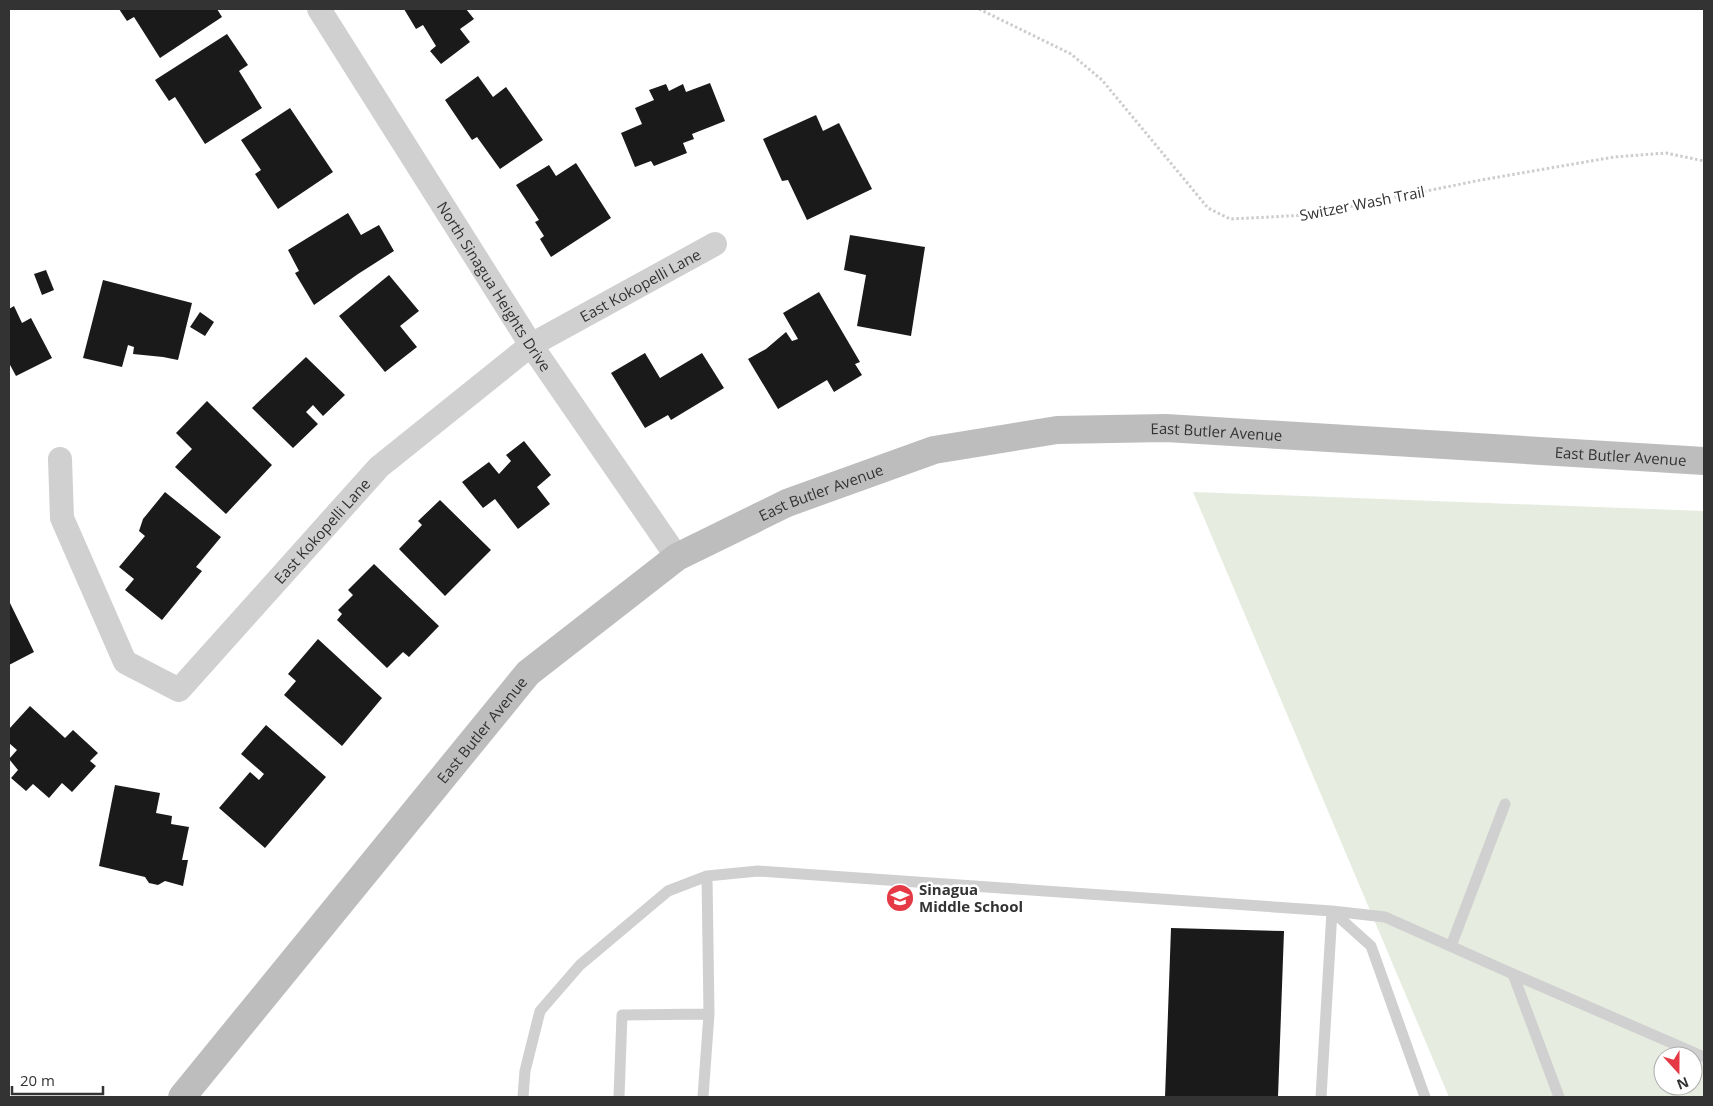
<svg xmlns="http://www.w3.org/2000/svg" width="1713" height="1106" font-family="'Open Sans',sans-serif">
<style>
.green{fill:#e6ecdf;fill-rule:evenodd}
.building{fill:#1a1a1a}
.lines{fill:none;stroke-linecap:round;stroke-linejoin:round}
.path{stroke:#cdcdcd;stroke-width:3;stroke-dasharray:2.5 2.5;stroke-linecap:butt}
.lane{stroke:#d0d0d0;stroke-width:11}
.street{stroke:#d0d0d0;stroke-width:24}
.secondary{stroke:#bdbdbd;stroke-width:28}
.labels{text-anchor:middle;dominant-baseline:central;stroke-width:5;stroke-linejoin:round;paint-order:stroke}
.street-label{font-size:15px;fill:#333;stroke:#fff}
.poi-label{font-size:15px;font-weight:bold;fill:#333;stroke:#fff;text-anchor:start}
</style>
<rect width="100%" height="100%" fill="#fff"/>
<path class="green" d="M 1193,492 L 1704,511 L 1704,1097 L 1449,1097 ZM 1663,1056 L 1693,1056 L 1693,1086 L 1663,1086 Z"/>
<path class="building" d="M 119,9 L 217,9 L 222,17 L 160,58 L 134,17 L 127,21 Z
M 404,9 L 466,9 L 474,19 L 460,29 L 470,42 L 441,64 L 430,51 L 436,46 L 423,25 L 416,29 Z
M 227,34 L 248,65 L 239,71 L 262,108 L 205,144 L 175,97 L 169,101 L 155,80 Z
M 478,76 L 493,97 L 506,87 L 543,140 L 500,169 L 477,137 L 472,140 L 445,100 Z
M 710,83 L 725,121 L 692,134 L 694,139 L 683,143 L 687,153 L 654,166 L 651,161 L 635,167 L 621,133 L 642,124 L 635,108 L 654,100 L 649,90 L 666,84 L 669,91 L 683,84 L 686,92 Z
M 290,108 L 333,172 L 278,209 L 255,174 L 261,170 L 241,140 Z
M 816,115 L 823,131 L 839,123 L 872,189 L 807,220 L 788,180 L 782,181 L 763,139 Z
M 576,163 L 611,218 L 551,257 L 540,239 L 544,236 L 535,222 L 539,220 L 516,185 L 549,165 L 556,176 Z
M 348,213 L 361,235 L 379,225 L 394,251 L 358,274 L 314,305 L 295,273 L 299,271 L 288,250 Z
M 850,235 L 925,247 L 911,336 L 857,326 L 866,275 L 844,270 Z
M 46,270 L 54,290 L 42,295 L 34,274 Z
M 389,275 L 419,311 L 400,326 L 417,347 L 385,372 L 339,316 Z
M 103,280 L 192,303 L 178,360 L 163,357 L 133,354 L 134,347 L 128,345 L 122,367 L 83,358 Z
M 819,292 L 860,362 L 855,364 L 862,375 L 834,392 L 827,380 L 778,409 L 748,359 L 766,349 L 786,332 L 792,341 L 798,339 L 783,313 Z
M 14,306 L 22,323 L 31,318 L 52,358 L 16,376 L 9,363 L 9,309 Z
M 200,312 L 214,322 L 205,336 L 190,327 Z
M 645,353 L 660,378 L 702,353 L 724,388 L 671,420 L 668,415 L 645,428 L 611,373 Z
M 306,357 L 345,395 L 323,416 L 313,405 L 306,412 L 318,424 L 293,448 L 252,408 Z
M 207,401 L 272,465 L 226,514 L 175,467 L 192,449 L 176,433 Z
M 524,441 L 551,475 L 537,487 L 550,504 L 518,529 L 495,499 L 483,508 L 462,482 L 489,462 L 499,474 L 511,461 L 506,455 Z
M 165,492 L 221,537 L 196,567 L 202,571 L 162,620 L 125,590 L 134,579 L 119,567 L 145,536 L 139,531 L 143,519 Z
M 440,500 L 491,550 L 445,596 L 399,549 L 422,525 L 418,521 Z
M 374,564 L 439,626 L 409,657 L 403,652 L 387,668 L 337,620 L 342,614 L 338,610 L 353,595 L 348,590 Z
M 9,601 L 34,652 L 9,665 Z
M 318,639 L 382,698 L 342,746 L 284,695 L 296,681 L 288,674 Z
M 30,706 L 65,738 L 73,730 L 98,753 L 90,761 L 96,766 L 72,792 L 62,783 L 49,798 L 33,784 L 26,791 L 11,778 L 18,770 L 9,759 L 17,750 L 9,743 L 9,729 Z
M 266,725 L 326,777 L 265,848 L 219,808 L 250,772 L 259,780 L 264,774 L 241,754 Z
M 115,785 L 160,793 L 156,813 L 172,816 L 171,824 L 189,827 L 182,860 L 188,860 L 183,886 L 165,881 L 158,885 L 149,883 L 145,877 L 99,866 Z
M 1171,928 L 1284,931 L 1278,1097 L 1165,1097 Z"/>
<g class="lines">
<path class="path" d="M 979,9 L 1071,54 L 1102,80 L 1208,208 L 1230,219 L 1308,215 L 1481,180 L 1614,157 L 1666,153 L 1704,161"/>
<path class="lane" d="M 1451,946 L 1505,804
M 1513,974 L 1704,1057
M 523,1097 L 525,1071 L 540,1011 L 580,965 L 668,891 L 707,876 L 758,871 L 1332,911 L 1371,946 L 1425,1097
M 619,1097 L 622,1015 L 709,1014
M 703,1097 L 709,1014 L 707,876
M 1321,1097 L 1332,911 L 1385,917 L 1513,974 L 1559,1097"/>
<g class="street">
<path id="s1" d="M 319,9 L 531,345 L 677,557"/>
<path id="s2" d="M 60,459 L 62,518 L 125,662 L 179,690 L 379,467 L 531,345 L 715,244"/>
</g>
<path class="secondary" id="s3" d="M 182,1097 L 528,673 L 677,557 L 787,503 L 934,450 L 1057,430 L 1166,428 L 1704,461"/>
</g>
<defs>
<symbol id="school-disc" viewBox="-11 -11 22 22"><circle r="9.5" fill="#e63946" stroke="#fff"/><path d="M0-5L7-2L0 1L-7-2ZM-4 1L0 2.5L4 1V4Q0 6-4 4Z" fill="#fff"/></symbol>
</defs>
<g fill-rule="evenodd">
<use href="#school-disc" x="884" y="882" width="32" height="32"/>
</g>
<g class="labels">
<g class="street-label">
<text transform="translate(1362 203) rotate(-11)">Switzer Wash Trail</text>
<text stroke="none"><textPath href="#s1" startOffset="328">North Sinagua Heights Drive</textPath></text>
<text stroke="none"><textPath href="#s2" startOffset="896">East Kokopelli Lane</textPath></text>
<text stroke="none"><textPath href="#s3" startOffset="1299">East Butler Avenue</textPath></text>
<text stroke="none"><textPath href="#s3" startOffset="1704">East Butler Avenue</textPath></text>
<text stroke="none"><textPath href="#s3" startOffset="894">East Butler Avenue</textPath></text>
<text stroke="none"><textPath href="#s2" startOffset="491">East Kokopelli Lane</textPath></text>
<text stroke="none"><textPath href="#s3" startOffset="474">East Butler Avenue</textPath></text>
</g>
<g class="poi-label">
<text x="919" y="889">Sinagua<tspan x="919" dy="17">Middle School</tspan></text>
</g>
</g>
<rect width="1713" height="1106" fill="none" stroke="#333333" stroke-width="20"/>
<g transform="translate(1678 1071) rotate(159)"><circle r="24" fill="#ffffff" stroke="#adadad"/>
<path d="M0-4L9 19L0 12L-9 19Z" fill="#e63946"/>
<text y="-8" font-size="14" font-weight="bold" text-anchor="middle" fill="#333333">N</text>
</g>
<path d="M12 1086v8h91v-8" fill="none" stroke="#333333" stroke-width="2.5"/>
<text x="20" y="1086" font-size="15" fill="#333333" stroke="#ffffff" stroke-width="4" paint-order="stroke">20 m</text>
</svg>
